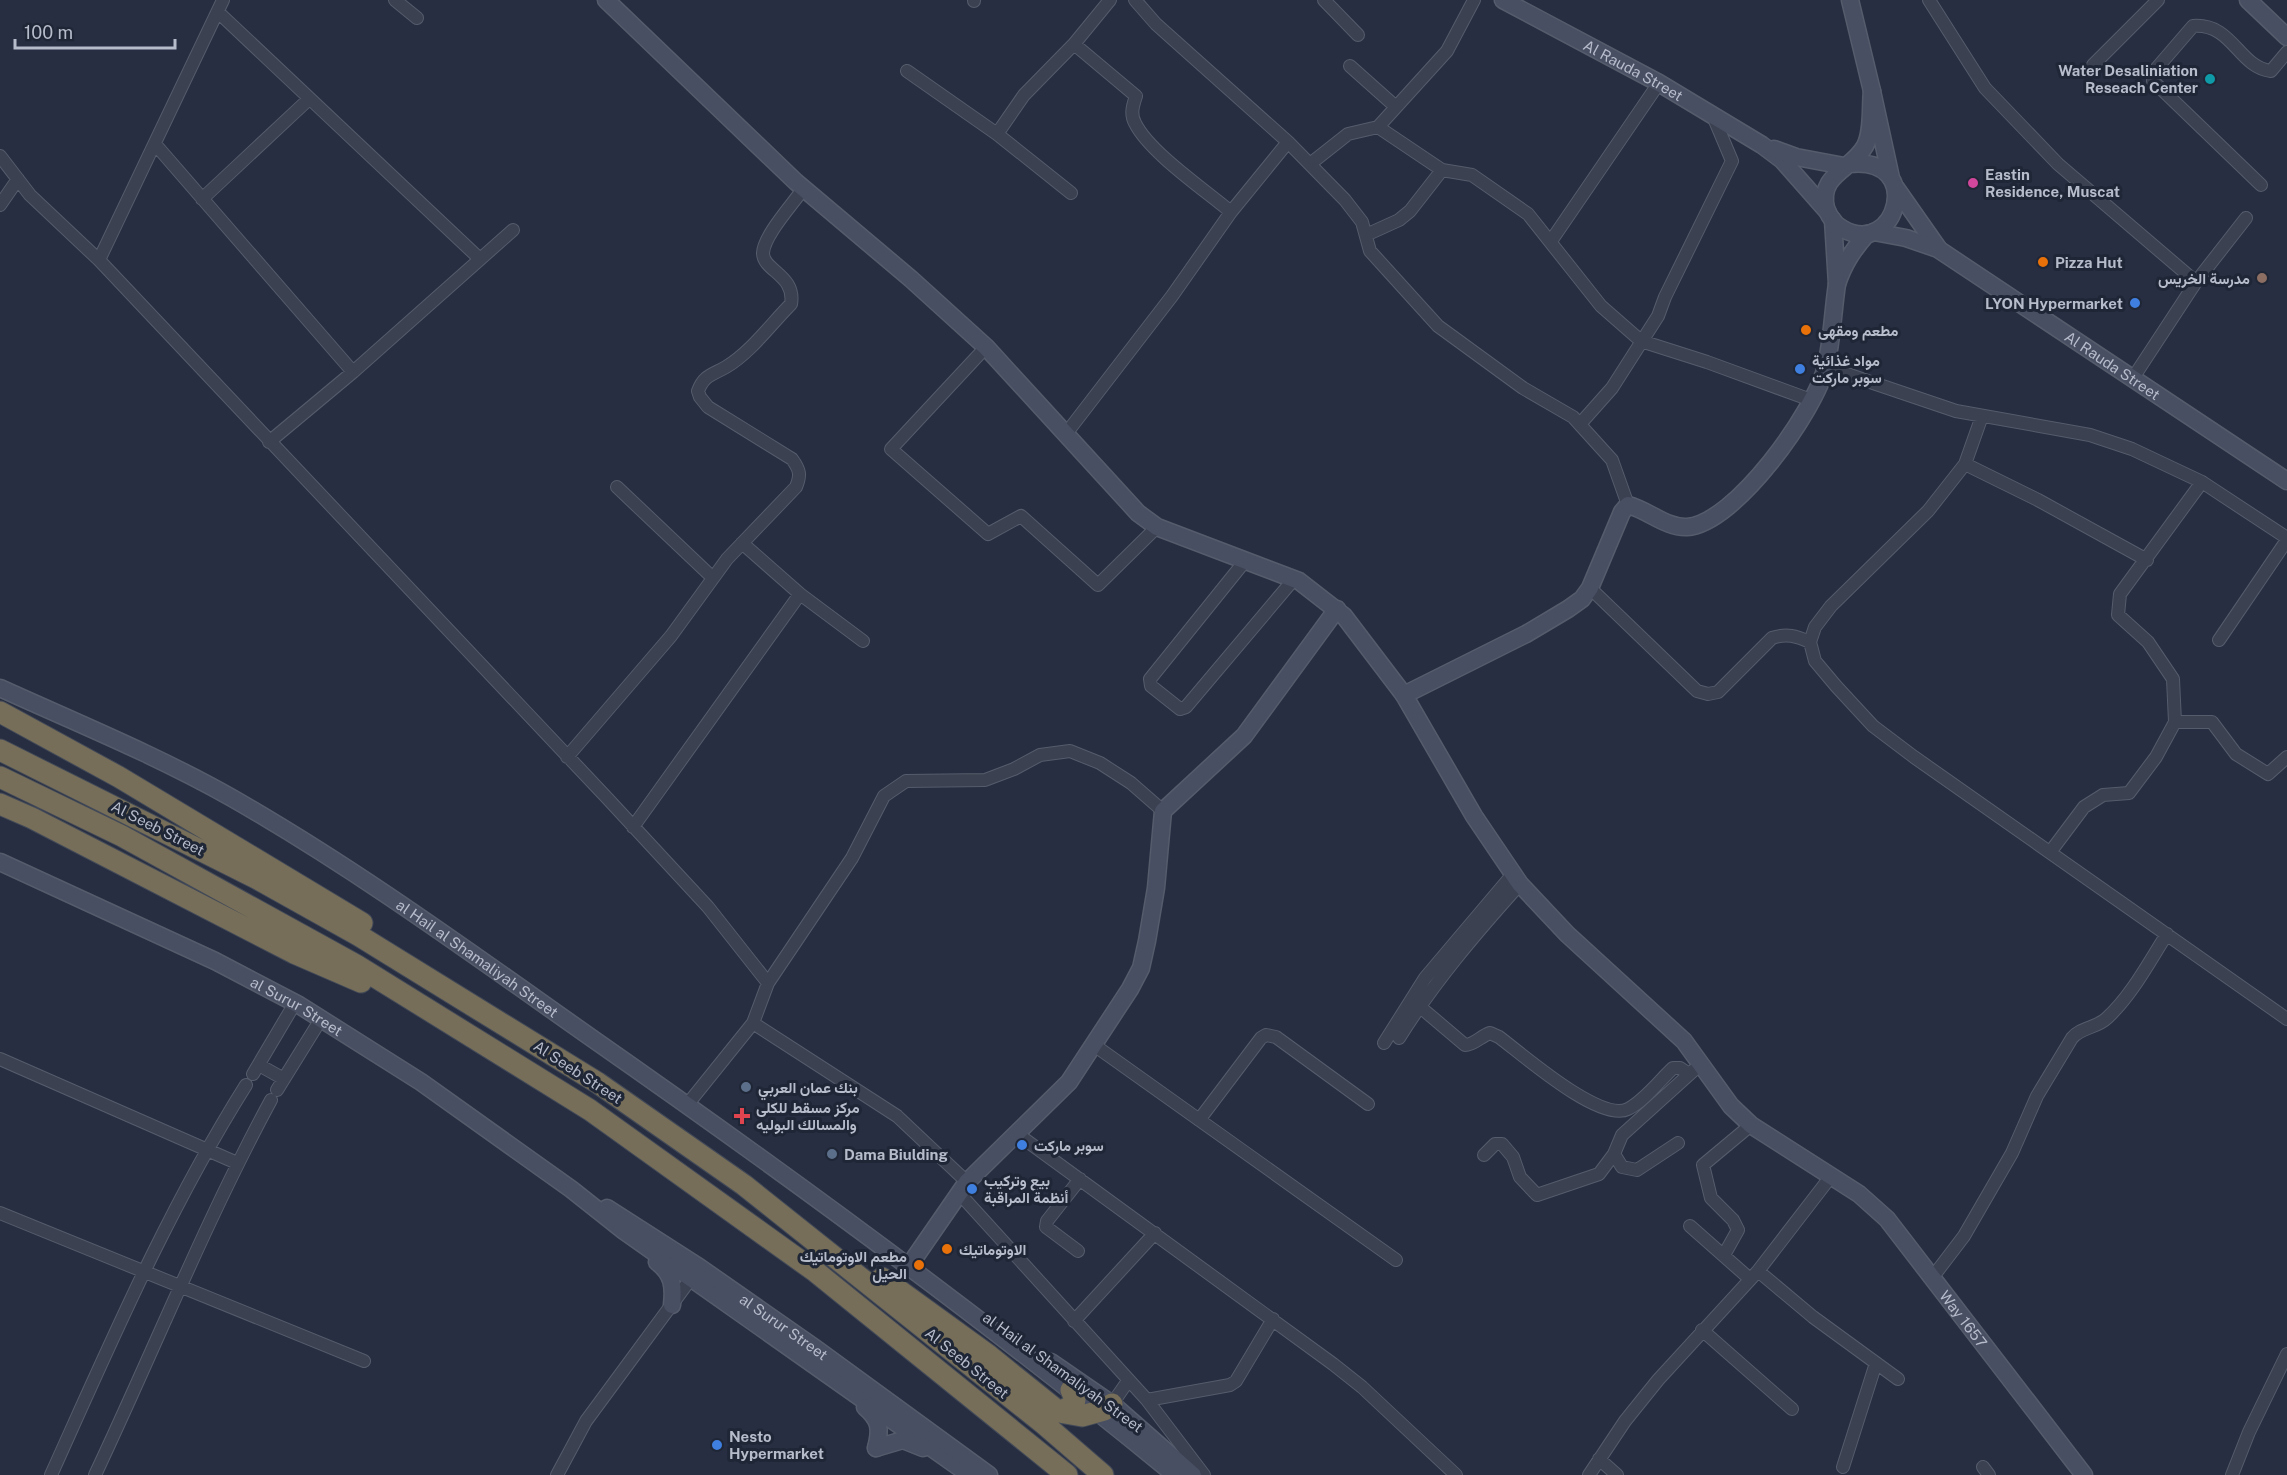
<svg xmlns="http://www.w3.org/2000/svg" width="2287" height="1475" font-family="'Public Sans',Vazirmatn,sans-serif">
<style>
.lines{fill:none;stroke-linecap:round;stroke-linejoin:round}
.street-casing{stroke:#555c6b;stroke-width:14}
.secondary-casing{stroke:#555c6b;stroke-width:19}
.highway-casing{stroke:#424958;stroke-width:23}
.street{stroke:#3b4150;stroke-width:12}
.secondary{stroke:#494f63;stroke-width:16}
.highway{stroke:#766e58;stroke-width:21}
.culture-dot{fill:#0f9aa8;stroke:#1f2636;stroke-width:2}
.hotel-dot{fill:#d1479c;stroke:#1f2636;stroke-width:2}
.food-dot{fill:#e8710a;stroke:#1f2636;stroke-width:2}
.education-dot{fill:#8d6e63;stroke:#1f2636;stroke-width:2}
.shop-dot{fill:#3f7fe0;stroke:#1f2636;stroke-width:2}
.service-dot{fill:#5c6f8a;stroke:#1f2636;stroke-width:2}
.health-dot{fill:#e0444e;stroke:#1f2636;stroke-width:2}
.labels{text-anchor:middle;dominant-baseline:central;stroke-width:6;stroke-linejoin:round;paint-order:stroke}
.poi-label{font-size:15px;font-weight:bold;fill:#b7bccb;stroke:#1f2636;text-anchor:start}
.street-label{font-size:15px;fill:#b7bccb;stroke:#1f2636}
</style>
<rect width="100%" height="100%" fill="#272e41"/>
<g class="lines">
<defs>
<path id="street" d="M 223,0 L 99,260 L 608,799 L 708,907 L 768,983
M 395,0 L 417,18
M 1135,0 L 1156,24 L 1288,142 L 1345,200 L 1362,222 L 1370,251 L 1438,326 L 1523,388 L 1573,417 L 1612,460 L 1628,505
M 1324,0 L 1358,35
M 1929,0 L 1985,88 L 2058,164 L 2196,282
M 974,1 L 974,0
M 218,12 L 480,259
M 1074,44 L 1136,96 C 1133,105 1130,114 1135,123 C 1149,152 1205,190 1231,212 L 1288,142
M 2093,65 L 2158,0
M 1350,66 L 1396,107
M 907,71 L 997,134
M 1378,127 L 1447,51 L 1474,0
M 155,144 L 353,372
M 0,156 L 30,195 L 99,260
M 1310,164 L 1348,134 L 1378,127 L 1442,170 L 1472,175 L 1528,214 L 1601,306 L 1641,341 L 1707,362 L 1811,400
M 2261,185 L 2153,81 L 2156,69 L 2193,26 C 2233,23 2238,67 2271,71 L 2287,52
M 1071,193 L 997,134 L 1024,95 L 1074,44 L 1110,0
M 202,199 L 309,99
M 0,205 L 18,179
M 1366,235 L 1399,220 L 1410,211 L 1442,170
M 1551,241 L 1659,83
M 986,347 L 891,449 L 988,534 L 1021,516 L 1098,585 L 1157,527
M 1826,367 L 1956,411 L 2090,435 L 2132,449 L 2202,482 L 2287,538
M 2133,378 L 2196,282 L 2246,218
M 1982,416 L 1965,464 L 1928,511 L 1831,606 L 1815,627 L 1810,642 L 1815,661 L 1836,686 L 1873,726 L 1914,757 L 2287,1019
M 1580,424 L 1612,388 L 1658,316 L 1665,297 L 1732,161 L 1713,116
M 1065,435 L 1172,296 L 1231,212
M 269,442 L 353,372 L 513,230
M 1965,464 L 2038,500 L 2147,560
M 617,487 L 713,578
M 742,543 L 800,594 L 863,641
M 1245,561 L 1150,679 L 1151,686 L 1180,709 L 1186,707 L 1294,579
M 1590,588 L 1697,691 L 1708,694 L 1718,692 L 1772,638 C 1787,633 1796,636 1810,642
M 2219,640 L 2287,540
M 2175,722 L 2212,722 L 2236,754 L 2268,774 L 2287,757
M 567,757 L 671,636 L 727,559 L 796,487 C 801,475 800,470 792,459 L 708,407 L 700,397 L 698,391 C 704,375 712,375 726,367 C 750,353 771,324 791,304 C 796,275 763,271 763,253 C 764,235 793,204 803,189
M 633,827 L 800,594
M 2051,851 L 2084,807 L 2103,795 L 2129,793 L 2156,757 L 2175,722 L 2173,679 L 2148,642 L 2118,615 L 2120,594 L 2202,482
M 1419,1006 L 1465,1045 C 1474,1045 1481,1036 1490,1033 L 1499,1037 C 1522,1054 1600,1123 1628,1109 C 1644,1101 1660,1080 1673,1068 L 1680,1068 L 1689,1074
M 753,1023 L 897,1116 L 967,1182
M 1399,1038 C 1434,982 1476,933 1520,884
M 1384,1043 L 1425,978 L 1513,874
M 1094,1045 L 1396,1260
M 0,1059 L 237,1163
M 259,1065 L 284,1079
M 253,1074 L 295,1003
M 277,1090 L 321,1019
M 687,1105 L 753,1023 L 768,983 L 852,858 L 884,796 L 906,781 L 985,780 L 1014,769 L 1040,755 L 1070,751 L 1100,763 L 1131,783 L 1163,811
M 1199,1120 L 1261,1038 L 1266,1035 L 1276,1037 L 1368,1104
M 1016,1133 L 1333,1364 L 1362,1387 L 1456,1475
M 1614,1154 L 1622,1167 L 1637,1170 L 1678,1143
M 1484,1155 L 1495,1144 L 1502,1144 L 1513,1157 L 1520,1177 L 1537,1195 L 1599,1174 L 1614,1154 L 1622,1135 L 1694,1070
M 959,1193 L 1147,1400 L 1204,1475
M 0,1213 L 364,1361
M 1690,1226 L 1750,1279
M 1078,1251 L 1046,1227 L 1047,1221 L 1080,1179
M 1724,1255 L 1738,1230 L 1733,1220 L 1711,1198 L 1703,1165 L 1751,1125
M 1758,1271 L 1813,1317 L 1898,1379
M 1932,1278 L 1964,1236 L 2012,1153 L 2037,1096 L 2072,1038 C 2081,1027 2097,1028 2107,1018 C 2132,995 2149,962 2167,934
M 1074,1321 L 1155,1233
M 1702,1330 L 1792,1409
M 1147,1400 L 1230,1385 L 1236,1381 L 1273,1319
M 1112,1404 L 1128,1381
M 1599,1459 L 1617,1475
M 1843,1467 L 1876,1363
M 1983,1467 L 1989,1475
M 51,1475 C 111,1342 168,1209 246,1085
M 95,1475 C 154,1350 205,1222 271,1100
M 557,1475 L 586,1421 L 695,1273
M 1589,1475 L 1625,1421 L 1658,1380 L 1758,1271 L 1832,1175
M 2232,1475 L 2249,1432 L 2287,1354"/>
<g id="secondary">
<path id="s1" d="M 606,0 L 796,182 L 911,279 L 986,347 L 1138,513 L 1157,527 L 1299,581 L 1344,616 L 1404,695 L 1474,816 L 1520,884 L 1567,934 L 1684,1041 L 1731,1106 L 1751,1125 L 1859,1194 L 1887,1219 L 2084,1475"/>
<path id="s2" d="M 1503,0 L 1659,83 L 1762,145 L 1782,160 L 1827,211"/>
<path d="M 1850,0 L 1872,91"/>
<path d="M 2248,0 L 2287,37"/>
<path d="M 1774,149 L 1796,157 L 1844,166"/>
<path d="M 1849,164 C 1926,155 1897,259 1843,229 C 1835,225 1829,216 1826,208 C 1818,174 1852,170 1865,146 C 1873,131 1870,107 1872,91 L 1891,178"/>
<path d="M 1896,188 L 1938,248"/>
<path d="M 1833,220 L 1837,284 C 1844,263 1853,250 1867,234"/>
<path id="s3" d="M 1874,232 L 1906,238 L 1938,249 L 2287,481"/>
<path id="s4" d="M 0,688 C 77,723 158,756 232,798 C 358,870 475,956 593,1039 C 792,1178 988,1321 1175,1475"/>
<path d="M 1404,695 L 1526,634 L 1568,609 L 1582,599 L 1590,588 L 1622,512 L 1628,505 C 1648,510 1666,528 1687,527 C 1735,524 1816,410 1826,366 C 1832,340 1833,311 1837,284"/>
<path id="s5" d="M 0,862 L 215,961 L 299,1005 L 421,1082 L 571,1189 L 624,1231 L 970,1475"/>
<path id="s6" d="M 607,1208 L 699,1267 L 815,1348 L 989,1475"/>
<path d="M 657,1262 C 673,1274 674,1287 672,1305"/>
<path d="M 909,1266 L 967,1182 L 1069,1082 L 1130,989 L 1141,968 L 1147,941 L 1156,888 L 1163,811 L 1244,736 L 1337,609"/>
<path d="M 1051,1362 L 1112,1404 L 1193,1475"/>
<path d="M 865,1407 C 880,1420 881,1429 876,1448"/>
<path d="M 876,1448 L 903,1440 L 923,1448"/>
</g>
<path id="highway" d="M 0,712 L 119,777 L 362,923
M 0,750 L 256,878 L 358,935 L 598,1083 L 744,1185 L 1044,1424 L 1103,1475
M 0,777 L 122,836 L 356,965 L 590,1110 L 816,1272 L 1067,1475
M 0,804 L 32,818 L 294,953 L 361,982
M 882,1278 L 987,1354 L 1059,1412 L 1082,1416 L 1104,1410 L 1112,1404
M 1059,1412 L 1074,1405 L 1075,1399 L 1071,1390"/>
</defs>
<use href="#street" class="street-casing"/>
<use href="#secondary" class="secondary-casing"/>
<use href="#highway" class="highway-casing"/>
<use href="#street" class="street"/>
<use href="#secondary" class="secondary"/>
<use href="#highway" class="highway"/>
</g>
<circle class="culture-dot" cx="2210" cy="79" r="6"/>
<circle class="hotel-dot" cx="1973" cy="183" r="6"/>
<g class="food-dot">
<circle cx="2043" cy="262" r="6"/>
<circle cx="1806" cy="330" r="6"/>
<circle cx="947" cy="1249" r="6"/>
<circle cx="919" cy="1265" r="6"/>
</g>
<circle class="education-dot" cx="2262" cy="278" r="6"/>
<g class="shop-dot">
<circle cx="2135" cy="303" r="6"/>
<circle cx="1800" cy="369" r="6"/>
<circle cx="1022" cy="1145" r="6"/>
<circle cx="972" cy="1189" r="6"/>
<circle cx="717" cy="1445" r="6"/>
</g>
<g class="service-dot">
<circle cx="746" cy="1087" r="6"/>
<circle cx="832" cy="1154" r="6"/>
</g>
<path class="health-dot" d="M739 1107h6v6h6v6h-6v6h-6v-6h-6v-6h6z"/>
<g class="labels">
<g class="poi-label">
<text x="2198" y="70" text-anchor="end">Water Desaliniation<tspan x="2198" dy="17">Reseach Center</tspan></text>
<text x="1985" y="174">Eastin<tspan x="1985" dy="17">Residence, Muscat</tspan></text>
<text x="2055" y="262">Pizza Hut</text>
<text x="2250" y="278" text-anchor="end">مدرسة الخريس</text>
<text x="2123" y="303" text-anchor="end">LYON Hypermarket</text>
<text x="1818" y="330">مطعم ومقهى</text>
<text x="1812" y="360">مواد غذائية<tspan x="1812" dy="17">سوبر ماركت</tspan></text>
<text x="758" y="1087">بنك عمان العربي</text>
<text x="756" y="1107">مركز مسقط للكلى<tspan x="756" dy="17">والمسالك البوليه</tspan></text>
<text x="1034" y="1145">سوبر ماركت</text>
<text x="844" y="1154">Dama Biulding</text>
<text x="984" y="1180">بيع وتركيب<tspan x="984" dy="17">أنظمة المراقبة</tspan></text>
<text x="959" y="1249">الاوتوماتيك</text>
<text x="907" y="1256" text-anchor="end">مطعم الاوتوماتيك<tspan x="907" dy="17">الحيل</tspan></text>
<text x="729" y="1436">Nesto<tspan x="729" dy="17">Hypermarket</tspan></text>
</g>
<g class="street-label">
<text stroke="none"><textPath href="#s2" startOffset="148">Al Rauda Street</textPath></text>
<text stroke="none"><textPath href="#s3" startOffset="276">Al Rauda Street</textPath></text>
<text transform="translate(158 828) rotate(27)">Al Seeb Street</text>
<text stroke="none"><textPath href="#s4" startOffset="550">al Hail al Shamaliyah Street</textPath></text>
<text stroke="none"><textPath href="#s5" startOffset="330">al Surur Street</textPath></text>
<text transform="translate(578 1072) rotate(33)">Al Seeb Street</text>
<text stroke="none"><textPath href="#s1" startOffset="1920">Way 1657</textPath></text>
<text stroke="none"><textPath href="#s6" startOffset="213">al Surur Street</textPath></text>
<text transform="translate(967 1363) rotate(39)">Al Seeb Street</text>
<text transform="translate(1063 1372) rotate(36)">al Hail al Shamaliyah Street</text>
</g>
</g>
<path d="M15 39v9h160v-9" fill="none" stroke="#b7bccb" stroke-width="3"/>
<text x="24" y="39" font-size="18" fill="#b7bccb" stroke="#1f2636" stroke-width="4.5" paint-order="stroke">100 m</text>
</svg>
